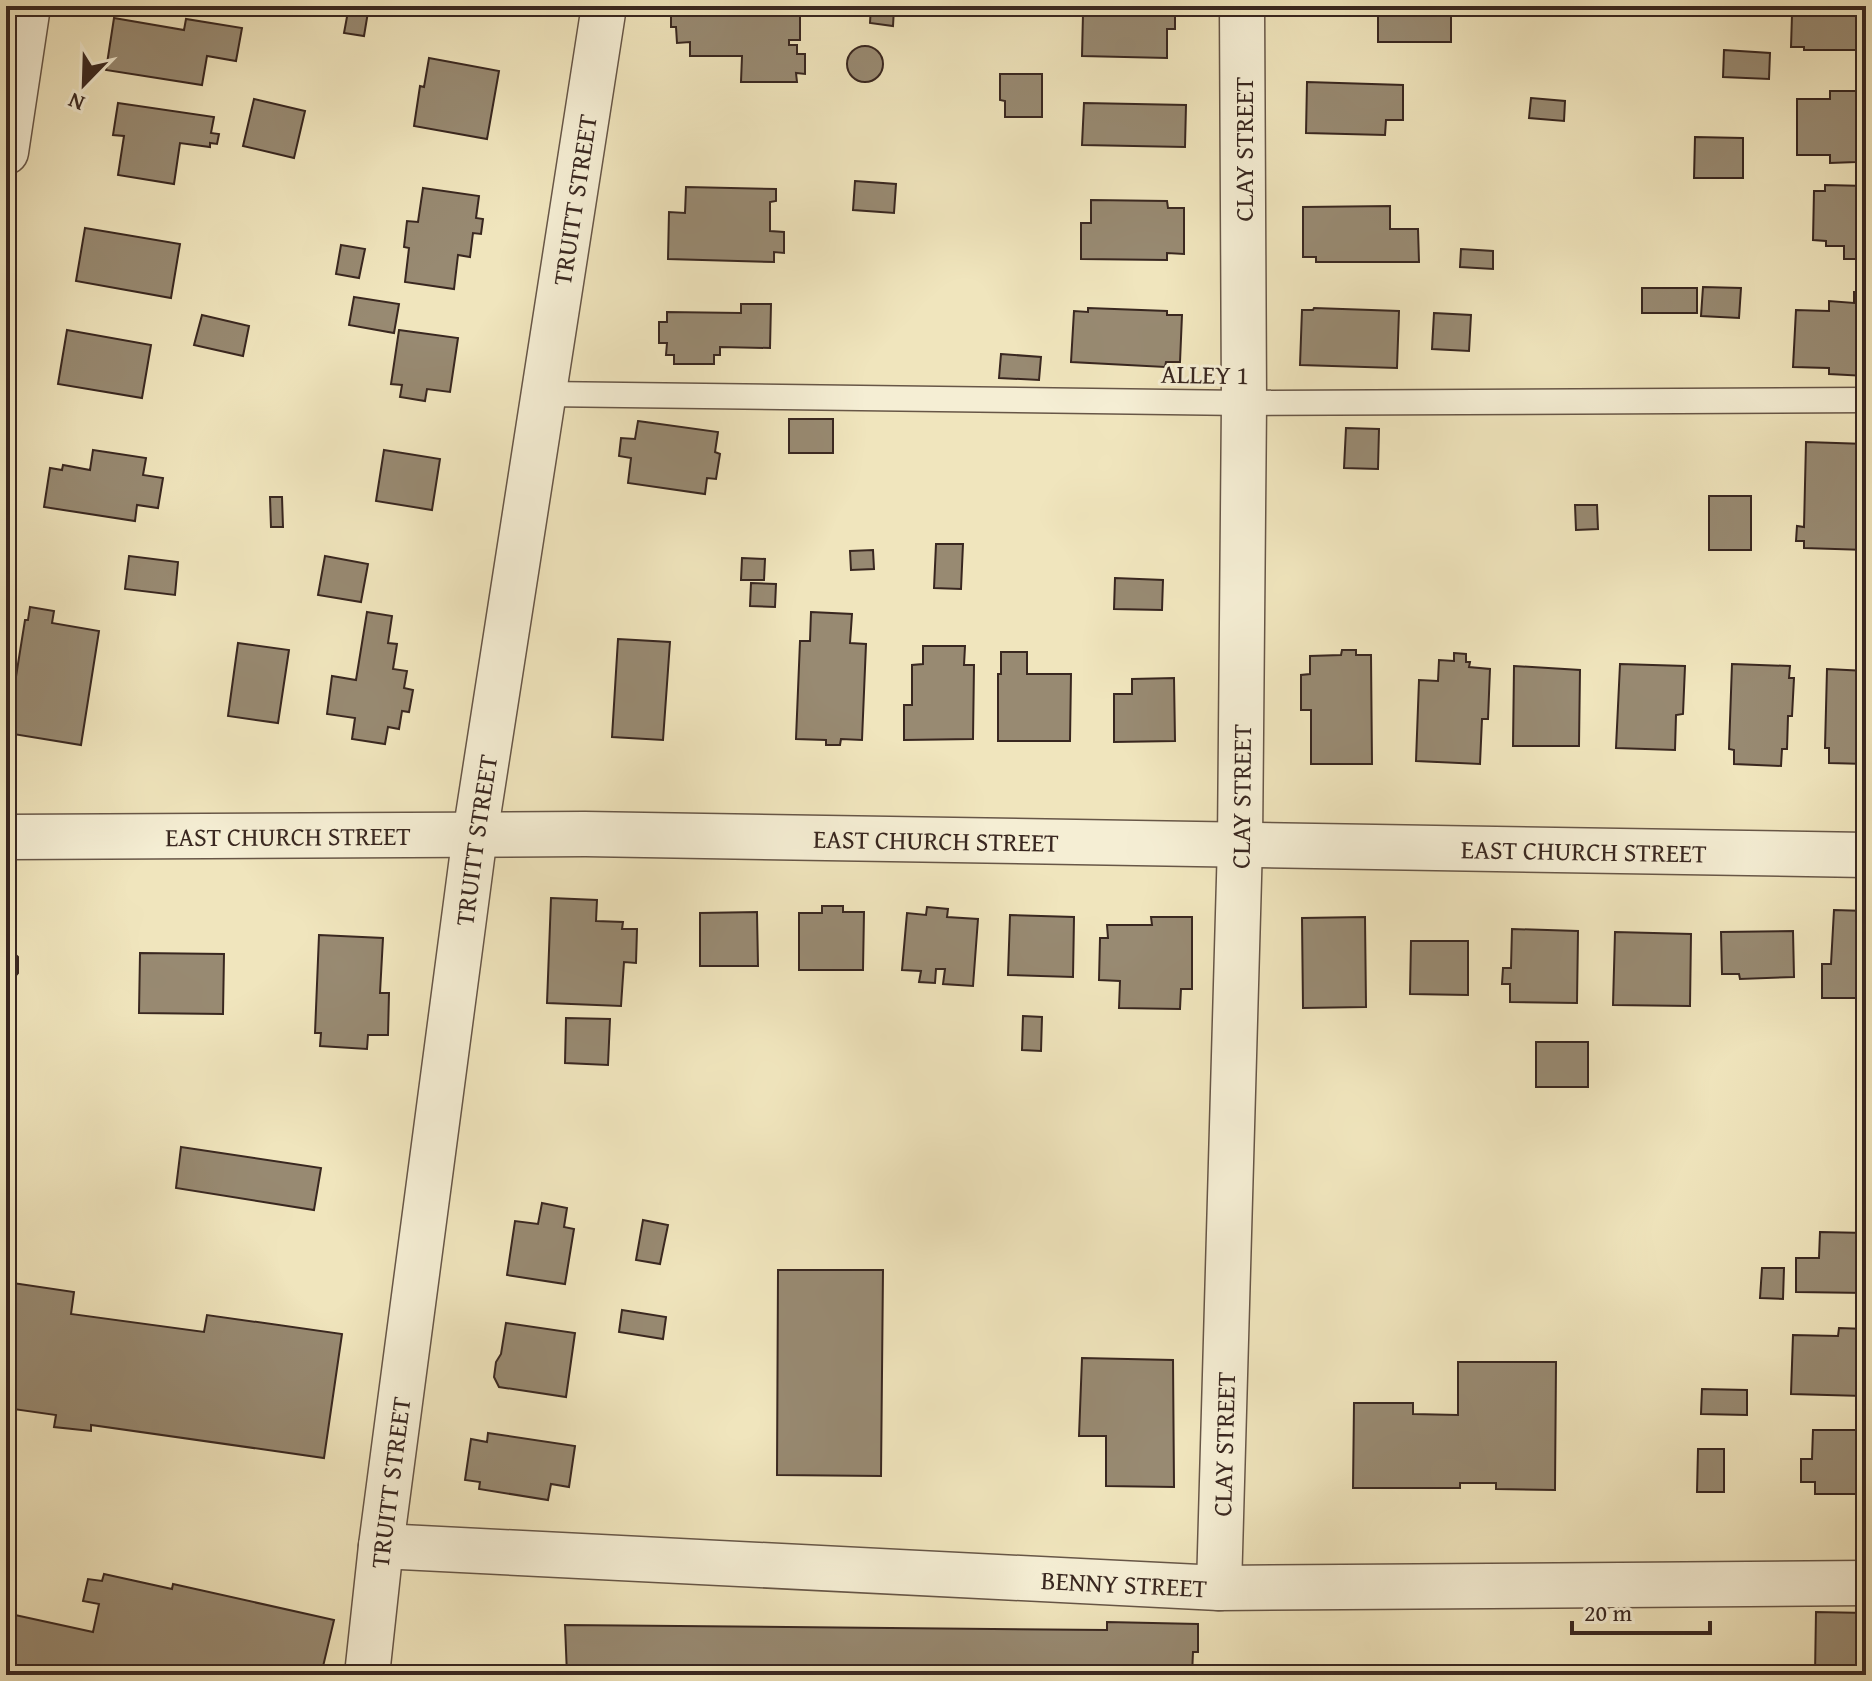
<svg xmlns="http://www.w3.org/2000/svg" width="1872" height="1681" font-family="'Gentium Book Plus',serif">
<style>
.building{fill:#988a72;stroke:#392720;stroke-width:2}
.lines{fill:none;stroke-linecap:round;stroke-linejoin:round}
.service-casing{stroke:#675647;stroke-width:27}
.minor-casing{stroke:#675647;stroke-width:47}
.tertiary-casing{stroke:#675647;stroke-width:47}
.service{stroke:#f5eed4;stroke-width:24}
.minor{stroke:#f5eed4;stroke-width:44}
.tertiary{stroke:#f5eed4;stroke-width:44}
.labels{text-anchor:middle;dominant-baseline:central;stroke-width:6;stroke-linejoin:round;paint-order:stroke}
.street-label{font-size:26px;fill:#392720;stroke:#f5eed4}
</style>
<rect width="100%" height="100%" fill="#f0e5bd"/>
<filter id="stains"><feTurbulence type="fractalNoise" baseFrequency=".0025" numOctaves="4"/><feColorMatrix values="0 0 0 0 .2 0 0 0 0 .09 0 0 0 0 .02 0 0 0 .5 -.17"/></filter>
<radialGradient id="worn" r=".72"><stop offset=".6" stop-color="#630" stop-opacity="0"/><stop offset="1" stop-color="#630" stop-opacity=".3"/></radialGradient>
<path class="building" d="M 349,6 L 369,6 L 364,36 L 344,33 Z
M 677,6 L 800,6 L 800,40 L 789,40 L 789,45 L 797,45 L 797,54 L 805,54 L 805,74 L 796,73 L 797,82 L 741,82 L 742,56 L 690,56 L 690,42 L 677,43 L 676,27 L 671,27 L 671,15 L 677,15 Z
M 871,6 L 894,8 L 893,26 L 870,23 Z
M 1091,6 L 1104,7 L 1104,14 L 1114,14 L 1114,6 L 1168,6 L 1167,16 L 1175,16 L 1175,29 L 1167,29 L 1167,58 L 1082,56 L 1083,14 L 1091,14 Z
M 1378,6 L 1451,6 L 1451,42 L 1378,42 Z
M 1803,6 L 1866,6 L 1866,50 L 1804,50 L 1804,47 L 1791,47 L 1792,15 L 1803,15 Z
M 114,18 L 184,30 L 186,19 L 242,28 L 236,61 L 207,56 L 202,85 L 106,70 Z
M847 64a18 18 0 1 1 36 0a18 18 0 1 1-36 0Z
M 1724,50 L 1770,53 L 1769,79 L 1723,77 Z
M 429,58 L 499,71 L 487,139 L 414,126 L 420,86 L 424,87 Z
M 1000,74 L 1042,74 L 1042,117 L 1005,117 L 1005,101 L 1000,100 Z
M 1307,82 L 1403,85 L 1403,120 L 1386,120 L 1385,135 L 1306,133 Z
M 1856,82 L 1866,82 L 1866,154 L 1856,154 L 1856,162 L 1830,163 L 1830,155 L 1797,155 L 1797,99 L 1830,99 L 1830,91 L 1856,91 Z
M 1531,98 L 1565,101 L 1564,121 L 1529,118 Z
M 254,99 L 305,111 L 294,158 L 243,146 Z
M 118,103 L 214,117 L 211,133 L 219,134 L 217,144 L 210,143 L 210,147 L 180,143 L 174,184 L 118,175 L 124,136 L 113,135 Z
M 1084,103 L 1186,105 L 1185,147 L 1082,145 Z
M 1695,137 L 1743,138 L 1743,178 L 1694,178 Z
M 855,181 L 896,184 L 894,213 L 853,210 Z
M 1825,185 L 1866,186 L 1866,259 L 1844,259 L 1844,246 L 1826,246 L 1826,241 L 1813,240 L 1814,191 L 1825,191 Z
M 686,187 L 776,189 L 776,201 L 770,202 L 770,231 L 784,232 L 784,253 L 774,252 L 774,262 L 668,259 L 669,212 L 685,213 Z
M 423,188 L 479,196 L 476,218 L 483,219 L 481,234 L 473,233 L 470,257 L 458,255 L 454,289 L 405,282 L 409,248 L 404,247 L 407,221 L 418,222 Z
M 1091,200 L 1167,201 L 1168,208 L 1184,208 L 1184,254 L 1167,253 L 1167,260 L 1081,259 L 1081,223 L 1091,223 Z
M 1390,206 L 1390,229 L 1418,229 L 1419,262 L 1316,262 L 1316,257 L 1303,257 L 1303,207 Z
M 85,228 L 180,244 L 171,298 L 76,281 Z
M 341,245 L 365,249 L 359,278 L 336,274 Z
M 1461,249 L 1493,251 L 1493,269 L 1460,267 Z
M 1703,287 L 1741,288 L 1739,318 L 1701,316 Z
M 1642,288 L 1697,288 L 1697,313 L 1642,313 Z
M 1854,292 L 1866,293 L 1866,376 L 1829,374 L 1829,368 L 1793,367 L 1796,310 L 1829,311 L 1829,301 L 1854,303 Z
M 354,297 L 399,304 L 394,333 L 349,325 Z
M 741,304 L 771,304 L 770,348 L 720,347 L 720,355 L 714,355 L 714,364 L 674,364 L 674,355 L 666,355 L 667,343 L 659,343 L 659,322 L 667,322 L 667,312 L 741,313 Z
M 1088,308 L 1167,311 L 1167,315 L 1182,315 L 1180,362 L 1166,362 L 1165,367 L 1071,362 L 1074,311 L 1088,312 Z
M 1314,308 L 1399,311 L 1397,368 L 1300,365 L 1302,310 L 1313,310 Z
M 1434,313 L 1471,315 L 1469,351 L 1432,349 Z
M 202,315 L 249,326 L 243,356 L 194,345 Z
M 67,330 L 151,345 L 142,398 L 58,384 Z
M 399,330 L 458,338 L 450,392 L 427,389 L 425,401 L 400,397 L 402,385 L 391,384 Z
M 1001,354 L 1041,357 L 1039,380 L 999,378 Z
M 789,419 L 833,419 L 833,453 L 789,453 Z
M 638,421 L 718,432 L 715,452 L 720,454 L 716,479 L 707,478 L 705,494 L 628,483 L 631,458 L 619,456 L 621,438 L 635,439 Z
M 1346,428 L 1379,429 L 1378,469 L 1344,468 Z
M 1806,442 L 1866,444 L 1866,550 L 1804,548 L 1804,541 L 1796,541 L 1797,526 L 1804,527 Z
M 93,450 L 146,458 L 143,475 L 163,478 L 158,508 L 137,505 L 135,521 L 44,507 L 50,468 L 62,470 L 63,465 L 90,470 Z
M 384,450 L 440,459 L 432,510 L 376,501 Z
M 1709,496 L 1751,496 L 1751,550 L 1709,550 Z
M 270,497 L 282,497 L 283,527 L 271,527 Z
M 1575,505 L 1597,505 L 1598,529 L 1576,530 Z
M 936,544 L 963,544 L 961,589 L 934,588 Z
M 873,550 L 874,569 L 851,570 L 850,551 Z
M 129,556 L 178,562 L 175,595 L 125,589 Z
M 325,556 L 368,564 L 361,602 L 318,595 Z
M 742,558 L 765,559 L 764,580 L 741,580 Z
M 1115,578 L 1163,580 L 1162,610 L 1114,609 Z
M 751,583 L 776,584 L 775,607 L 750,606 Z
M 30,607 L 54,611 L 52,623 L 99,631 L 81,745 L 7,733 L 25,620 L 28,620 Z
M 367,612 L 392,616 L 388,643 L 397,644 L 393,669 L 407,671 L 404,688 L 413,690 L 409,712 L 402,711 L 399,729 L 388,727 L 385,744 L 352,739 L 355,718 L 327,714 L 332,676 L 356,680 Z
M 811,612 L 852,614 L 850,643 L 866,644 L 862,740 L 841,739 L 840,745 L 826,745 L 826,740 L 796,739 L 800,641 L 810,641 Z
M 618,639 L 670,642 L 663,740 L 612,737 Z
M 238,643 L 289,650 L 278,723 L 228,716 Z
M 923,646 L 965,646 L 964,665 L 974,665 L 973,739 L 904,740 L 904,705 L 912,705 L 912,665 L 923,664 Z
M 1342,650 L 1356,650 L 1356,655 L 1371,655 L 1372,764 L 1311,764 L 1311,710 L 1301,710 L 1301,675 L 1310,674 L 1310,656 L 1341,655 Z
M 1001,652 L 1027,652 L 1027,674 L 1071,674 L 1070,741 L 998,741 L 998,674 L 1001,674 Z
M 1454,653 L 1466,654 L 1466,662 L 1470,662 L 1469,667 L 1490,669 L 1488,719 L 1482,719 L 1480,764 L 1416,761 L 1419,680 L 1438,681 L 1439,660 L 1454,661 Z
M 1620,664 L 1685,666 L 1683,714 L 1676,715 L 1675,750 L 1616,748 Z
M 1732,664 L 1790,666 L 1789,678 L 1794,678 L 1792,716 L 1788,716 L 1787,749 L 1782,749 L 1781,766 L 1734,764 L 1734,750 L 1729,749 Z
M 1514,666 L 1580,670 L 1579,746 L 1513,746 Z
M 1827,669 L 1866,671 L 1866,764 L 1829,763 L 1829,748 L 1825,748 Z
M 1174,678 L 1175,741 L 1114,742 L 1114,694 L 1132,694 L 1132,679 Z
M 6,895 L 6,946 L 18,957 L 18,973 L 10,982 L 9,1014 L 6,1014 Z
M 551,898 L 597,900 L 596,921 L 623,922 L 622,929 L 637,929 L 636,963 L 624,962 L 621,1006 L 547,1003 Z
M 822,906 L 843,906 L 843,912 L 864,912 L 863,970 L 799,970 L 799,913 L 822,913 Z
M 927,907 L 948,909 L 947,917 L 978,919 L 973,986 L 943,984 L 945,969 L 936,969 L 935,983 L 919,982 L 921,971 L 902,970 L 907,913 L 926,915 Z
M 1834,910 L 1866,911 L 1866,998 L 1822,998 L 1822,964 L 1831,964 Z
M 757,912 L 758,966 L 700,966 L 700,913 Z
M 1010,915 L 1074,917 L 1073,977 L 1008,975 Z
M 1151,917 L 1192,917 L 1192,989 L 1181,989 L 1180,1009 L 1119,1008 L 1120,981 L 1099,980 L 1100,938 L 1108,938 L 1107,925 L 1152,925 Z
M 1365,917 L 1366,1007 L 1303,1008 L 1302,918 Z
M 1512,929 L 1578,931 L 1577,1003 L 1510,1002 L 1510,984 L 1502,984 L 1503,968 L 1511,968 Z
M 1793,931 L 1794,977 L 1740,979 L 1739,974 L 1722,974 L 1721,932 Z
M 1615,932 L 1691,934 L 1690,1006 L 1613,1005 Z
M 319,935 L 383,938 L 380,993 L 389,993 L 388,1035 L 368,1035 L 367,1049 L 320,1046 L 321,1033 L 315,1033 Z
M 1411,941 L 1468,941 L 1468,995 L 1410,994 Z
M 140,953 L 224,954 L 223,1014 L 139,1013 Z
M 1023,1016 L 1042,1017 L 1041,1051 L 1022,1050 Z
M 566,1018 L 610,1019 L 608,1065 L 565,1063 Z
M 1536,1042 L 1588,1042 L 1588,1087 L 1536,1087 Z
M 181,1147 L 321,1168 L 314,1210 L 176,1188 Z
M 542,1203 L 567,1208 L 564,1227 L 574,1229 L 565,1284 L 507,1275 L 515,1221 L 538,1224 Z
M 643,1220 L 668,1225 L 660,1264 L 636,1260 Z
M 1820,1232 L 1866,1233 L 1866,1293 L 1796,1292 L 1796,1258 L 1819,1258 Z
M 1762,1268 L 1784,1268 L 1783,1299 L 1760,1298 Z
M 778,1270 L 883,1270 L 881,1476 L 777,1475 Z
M 6,1282 L 74,1292 L 71,1314 L 204,1332 L 207,1315 L 342,1334 L 324,1458 L 91,1425 L 91,1431 L 54,1427 L 56,1415 L 6,1408 Z
M 622,1310 L 666,1317 L 663,1339 L 619,1332 Z
M 506,1323 L 575,1333 L 566,1397 L 499,1387 L 494,1377 L 496,1362 L 501,1354 Z
M 1839,1328 L 1866,1329 L 1863,1396 L 1791,1394 L 1793,1335 L 1838,1336 Z
M 1082,1358 L 1173,1360 L 1174,1487 L 1106,1486 L 1106,1436 L 1079,1436 Z
M 1458,1362 L 1556,1362 L 1555,1490 L 1496,1489 L 1496,1483 L 1460,1483 L 1460,1488 L 1353,1488 L 1354,1403 L 1413,1403 L 1413,1414 L 1458,1415 Z
M 1702,1389 L 1747,1390 L 1747,1415 L 1701,1414 Z
M 1813,1430 L 1866,1430 L 1863,1494 L 1815,1494 L 1815,1482 L 1801,1482 L 1801,1459 L 1812,1459 Z
M 488,1433 L 575,1446 L 569,1487 L 551,1484 L 548,1500 L 479,1489 L 480,1482 L 465,1480 L 471,1439 L 487,1442 Z
M 1698,1449 L 1724,1449 L 1724,1492 L 1697,1492 Z
M 104,1574 L 172,1589 L 173,1584 L 334,1620 L 321,1675 L 6,1675 L 6,1613 L 93,1632 L 99,1604 L 83,1601 L 88,1579 L 102,1581 Z
M 1816,1612 L 1866,1613 L 1866,1675 L 1815,1675 Z
M 1107,1622 L 1198,1624 L 1198,1652 L 1193,1652 L 1192,1675 L 567,1675 L 565,1625 L 1107,1630 Z"/>
<g class="lines">
<defs>
<path id="service" d="M 544,394 L 1244,403 L 1866,400"/>
<g id="minor">
<path d="M 6,152 L 28,6"/>
<path id="s1" d="M 381,1546 L 1219,1588 L 1866,1583"/>
<path id="s2" d="M 1219,1588 L 1240,843 L 1244,403 L 1242,6"/>
<path id="s3" d="M 367,1675 L 381,1546 L 475,835 L 604,6"/>
</g>
<g id="tertiary">
<path id="s4" d="M 6,837 L 585,834 L 1866,855"/>
</g>
</defs>
<use href="#service" class="service-casing"/>
<use href="#minor" class="minor-casing"/>
<use href="#tertiary" class="tertiary-casing"/>
<use href="#service" class="service"/>
<use href="#minor" class="minor"/>
<use href="#tertiary" class="tertiary"/>
</g>
<g class="labels">
<g class="street-label">
<text transform="translate(1243 149) rotate(-90)">CLAY STREET</text>
<text stroke="none"><textPath href="#s3" startOffset="1490">TRUITT STREET</textPath></text>
<text transform="translate(1205 374) rotate(1)">ALLEY 1</text>
<text stroke="none"><textPath href="#s2" startOffset="792">CLAY STREET</textPath></text>
<text stroke="none"><textPath href="#s4" startOffset="282">EAST CHURCH STREET</textPath></text>
<text stroke="none"><textPath href="#s3" startOffset="842">TRUITT STREET</textPath></text>
<text stroke="none"><textPath href="#s4" startOffset="930">EAST CHURCH STREET</textPath></text>
<text stroke="none"><textPath href="#s4" startOffset="1578">EAST CHURCH STREET</textPath></text>
<text stroke="none"><textPath href="#s2" startOffset="144">CLAY STREET</textPath></text>
<text stroke="none"><textPath href="#s3" startOffset="194">TRUITT STREET</textPath></text>
<text stroke="none"><textPath href="#s1" startOffset="744">BENNY STREET</textPath></text>
</g>
</g>
<rect width="1872" height="1681" fill="none" stroke="#f0e5bd" stroke-width="32"/>
<rect x="8" y="8" width="1856" height="1665" fill="none" stroke="#392720" stroke-width="4"/>
<rect x="16" y="16" width="1840" height="1649" fill="none" stroke="#392720" stroke-width="2"/>
<g transform="translate(84 84) rotate(203)" stroke="#f5eed4" stroke-width="6" paint-order="stroke">
<path d="M0-6L14 30L0 20L-14 30Z" fill="#392720"/>
<text y="-12" font-size="22" font-weight="bold" text-anchor="middle" fill="#392720">N</text>
</g>
<path d="M1572 1621v12h138v-12" fill="none" stroke="#392720" stroke-width="4"/>
<text x="1584" y="1621" font-size="24" fill="#392720" stroke="#f5eed4" stroke-width="6" paint-order="stroke">20 m</text>
<rect width="100%" height="100%" filter="url(#stains)"/>
<rect width="100%" height="100%" fill="url(#worn)"/>
</svg>
